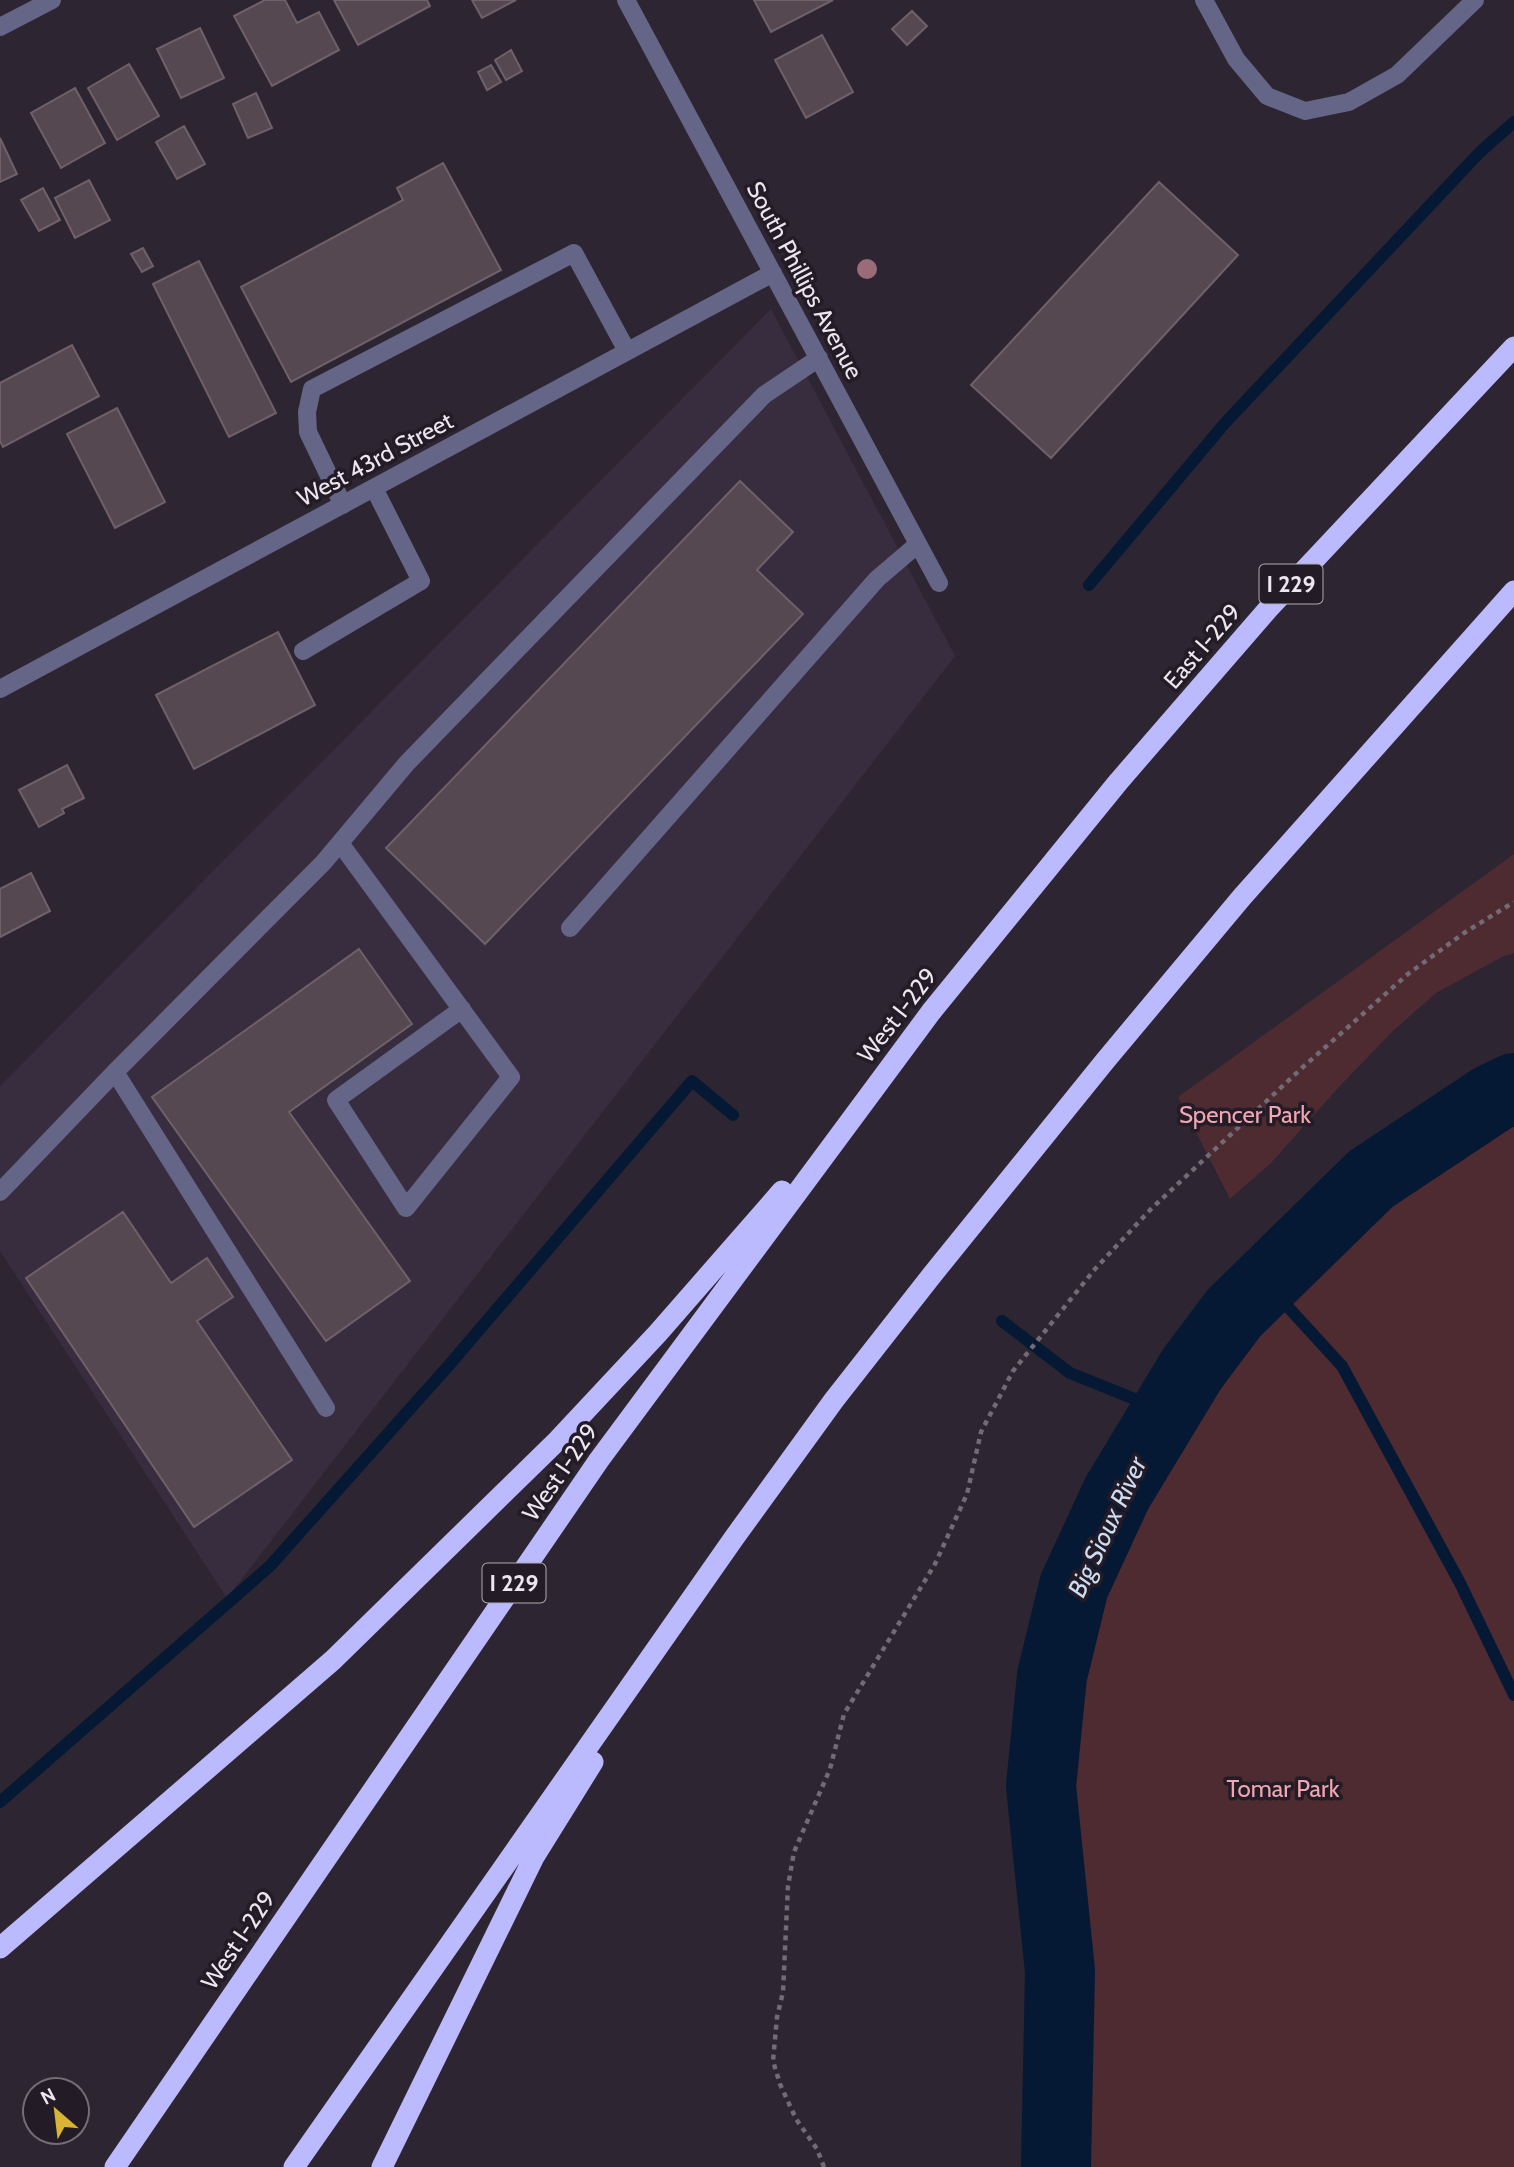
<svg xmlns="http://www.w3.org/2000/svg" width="1514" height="2167" font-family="Cabin,sans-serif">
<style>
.built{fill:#382d3f}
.green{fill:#4e2a31}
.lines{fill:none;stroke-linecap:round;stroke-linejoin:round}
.stream{stroke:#051935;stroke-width:12}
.river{stroke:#051935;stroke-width:70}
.building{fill:#564850;stroke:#6f606a;stroke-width:2}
.path{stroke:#726b76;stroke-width:4.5;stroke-dasharray:5 5;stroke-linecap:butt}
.minor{stroke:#656587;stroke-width:18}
.highway{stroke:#bbbafe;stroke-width:21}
.tree{fill:#996c78}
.labels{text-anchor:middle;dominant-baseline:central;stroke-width:7;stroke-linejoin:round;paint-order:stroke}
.shield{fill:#231c27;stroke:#b0aab3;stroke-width:2}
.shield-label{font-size:23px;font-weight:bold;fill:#ece7ef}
.street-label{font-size:24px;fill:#ece7ef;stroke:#231c27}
.park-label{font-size:24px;fill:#f1a6b2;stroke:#231c27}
.water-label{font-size:26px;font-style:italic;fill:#ccddf3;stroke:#231c27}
</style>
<rect width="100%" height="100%" fill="#2d2531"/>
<path class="built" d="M 771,309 L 955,656 L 227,1598 L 0,1251 L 0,1086 Z"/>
<path class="green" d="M 1514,854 L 1514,953 L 1502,957 L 1436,993 L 1393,1031 L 1338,1088 L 1271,1163 L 1230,1199 L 1178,1097 Z
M 1514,1096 L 1514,2167 L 1056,2167 L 1060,1971 L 1050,1872 L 1052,1676 L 1117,1493 L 1192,1369 L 1298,1251 Z"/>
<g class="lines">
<path class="stream" d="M 1089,585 L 1225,423 L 1480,152 L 1514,122
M 1266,1283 L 1342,1366 L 1460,1583 L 1514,1695
M 1002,1321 L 1070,1373 L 1167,1412
M 0,1802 L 270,1566 L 450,1364 L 692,1081 L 733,1115"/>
<path class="river" d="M 1056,2167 L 1060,1971 L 1041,1786 L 1052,1676 L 1074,1586 L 1117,1493 L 1192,1369 L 1234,1313 L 1371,1179 L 1493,1098 L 1514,1088"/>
</g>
<path class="building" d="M 265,0 L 285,0 L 297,23 L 319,12 L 339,50 L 272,86 L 234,16 Z
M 334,0 L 427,0 L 430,6 L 358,45 Z
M 472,0 L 516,0 L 482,18 Z
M 754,0 L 833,0 L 771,32 Z
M 912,11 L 927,26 L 907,45 L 892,29 Z
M 200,28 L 224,78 L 181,98 L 157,49 Z
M 822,35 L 853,92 L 806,118 L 775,60 Z
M 511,50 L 522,71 L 506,80 L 495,60 Z
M 129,64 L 159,116 L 117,140 L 88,88 Z
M 491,65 L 501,82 L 487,90 L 478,72 Z
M 75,88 L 105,143 L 61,168 L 31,113 Z
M 256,93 L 272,128 L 248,138 L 233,104 Z
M 184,126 L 205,164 L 177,179 L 156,142 Z
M 0,138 L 17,174 L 0,182 Z
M 443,163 L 501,270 L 291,382 L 241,287 L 403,200 L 397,188 Z
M 89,180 L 110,220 L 75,238 L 55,198 Z
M 1159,182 L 1238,255 L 1051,458 L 971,385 Z
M 43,188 L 60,220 L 39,231 L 21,200 Z
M 143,248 L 153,266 L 142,272 L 131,254 Z
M 199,261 L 276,413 L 229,437 L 153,284 Z
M 72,345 L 99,396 L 3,447 L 0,441 L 0,383 Z
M 117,408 L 165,502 L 115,528 L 67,434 Z
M 740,481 L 793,532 L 757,570 L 803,614 L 485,944 L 386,848 Z
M 278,632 L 315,705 L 194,769 L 156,695 Z
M 67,765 L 84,798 L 62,809 L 64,813 L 39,827 L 19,790 Z
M 31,873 L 50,911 L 0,937 L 0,889 Z
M 359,949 L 412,1024 L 289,1112 L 410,1281 L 326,1341 L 152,1097 Z
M 123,1212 L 171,1283 L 207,1258 L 233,1297 L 197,1321 L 292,1460 L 194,1527 L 26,1278 Z"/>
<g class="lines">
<path class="path" d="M 824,2167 L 817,2149 L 796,2119 L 780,2084 L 773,2061 L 777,2017 L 783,1992 L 788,1886 L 794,1852 L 830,1769 L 844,1714 L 935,1564 L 967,1494 L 981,1432 L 1013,1371 L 1095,1269 L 1151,1209 L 1303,1067 L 1408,974 L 1464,933 L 1514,902"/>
<path class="minor" d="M 626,0 L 939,583
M 1204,0 L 1236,59 L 1267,96 L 1305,111 L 1349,102 L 1397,75 L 1475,0
M 0,27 L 52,0
M 343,505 L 308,432 L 307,412 L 312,389 L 574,253 L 627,351
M 303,651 L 421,581 L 374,488
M 0,689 L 773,273
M 340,843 L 511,1077 L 406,1208 L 336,1100 L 462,1009
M 570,928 L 877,579 L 918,544
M 115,1072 L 326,1408
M 0,1192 L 115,1072 L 323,863 L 407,763 L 764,395 L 819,358"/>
<path class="highway" d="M 0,1948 L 333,1660 L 558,1440 L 658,1333 L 782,1191
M 115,2167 L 599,1460 L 931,1012 L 1119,781 L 1268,609 L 1514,347
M 294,2167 L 734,1538 L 834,1400 L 932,1275 L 1105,1061 L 1242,897 L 1514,591
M 382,2167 L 534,1857 L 593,1762"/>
</g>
<circle class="tree" cx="867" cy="269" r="10"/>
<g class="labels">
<g class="shield">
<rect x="1259.5" y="564.5" width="63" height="39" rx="5"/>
<rect x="482.5" y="1563.5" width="63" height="39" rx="5"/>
</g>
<g class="shield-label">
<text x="1291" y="584">I 229</text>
<text x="514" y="1583">I 229</text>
</g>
<g class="street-label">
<text transform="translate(805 280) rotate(62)">South Phillips Avenue</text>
<text transform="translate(375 459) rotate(-28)">West 43rd Street</text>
<text transform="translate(1202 646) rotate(-49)">East I-229</text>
<text transform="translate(897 1015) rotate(-52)">West I-229</text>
<text transform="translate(560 1472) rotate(-55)">West I-229</text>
<text transform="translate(238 1940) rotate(-56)">West I-229</text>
</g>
<g class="park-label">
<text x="1245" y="1114">Spencer Park</text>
<text x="1283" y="1788">Tomar Park</text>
</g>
<g class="water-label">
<text transform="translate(1107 1527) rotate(-65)">Big Sioux River</text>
</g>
</g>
<g transform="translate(56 2111) rotate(332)"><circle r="33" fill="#231c27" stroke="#736d77" stroke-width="2"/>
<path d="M0-5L12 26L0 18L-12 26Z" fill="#d8b434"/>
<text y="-10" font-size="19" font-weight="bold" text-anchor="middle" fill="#ece7ef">N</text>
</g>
</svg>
